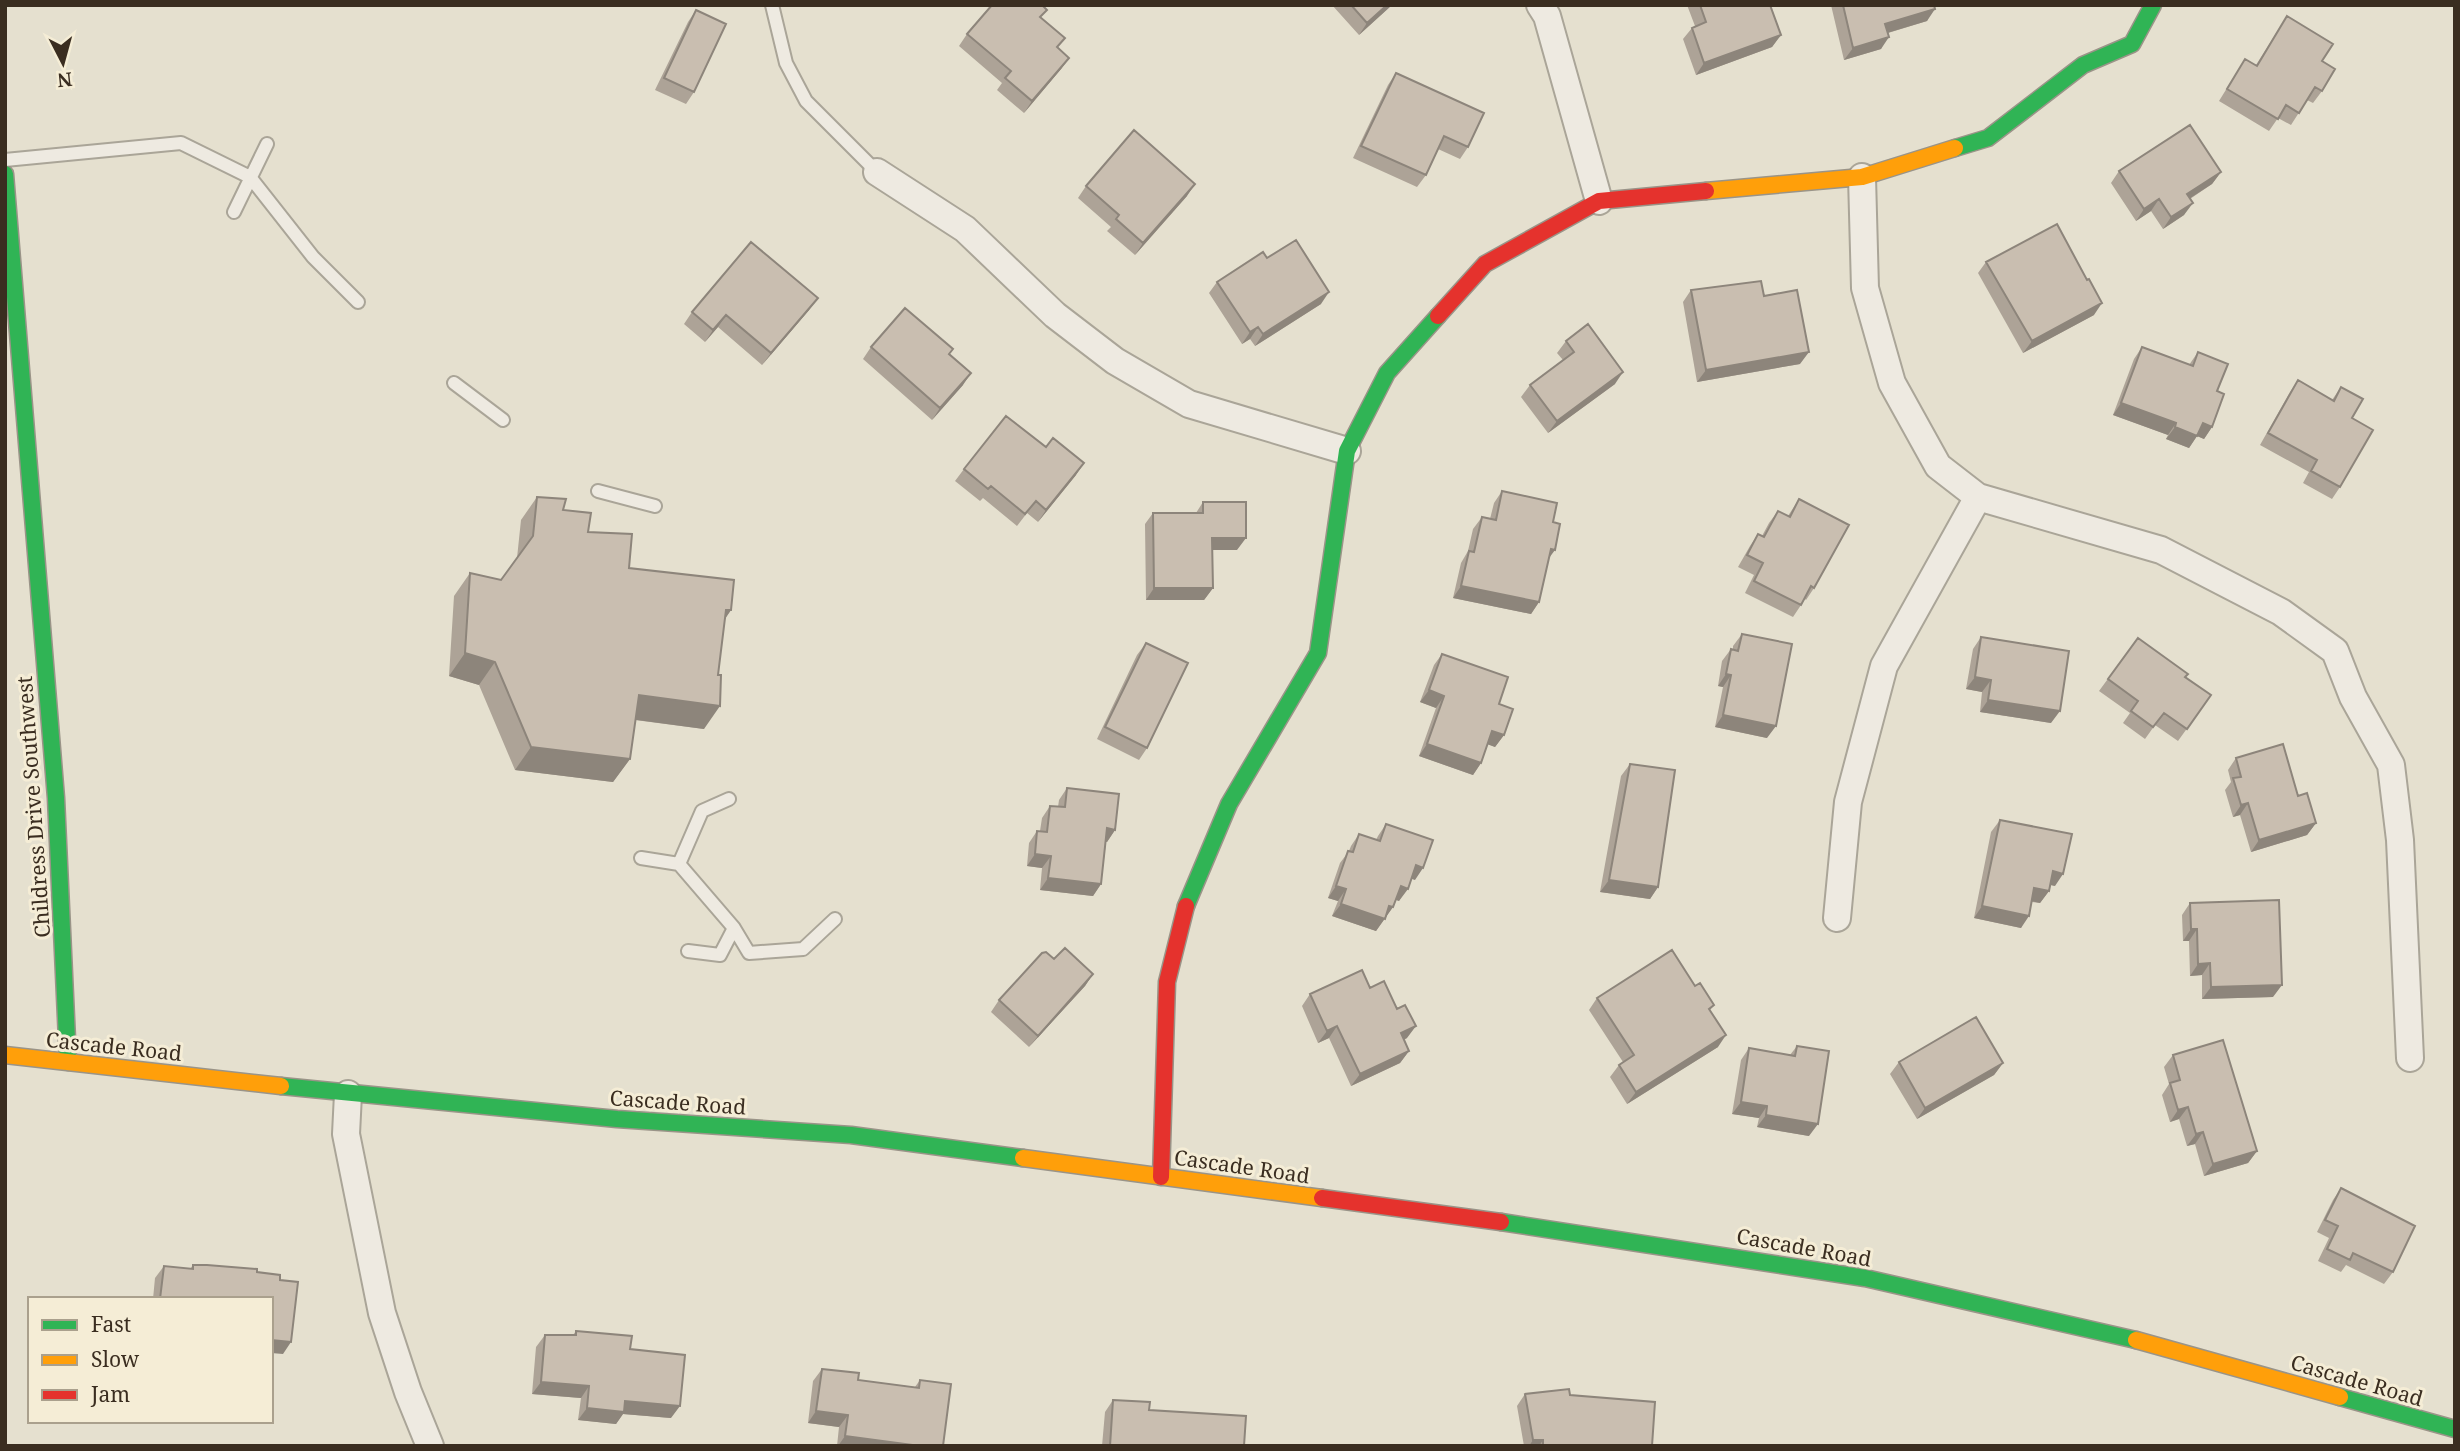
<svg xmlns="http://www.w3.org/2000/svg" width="2460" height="1451" font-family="'Noto Serif',serif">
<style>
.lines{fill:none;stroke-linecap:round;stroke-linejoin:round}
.lane-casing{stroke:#aaa598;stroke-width:16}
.street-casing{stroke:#aaa598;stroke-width:30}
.fast-casing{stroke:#9a9488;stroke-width:19}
.slow-casing{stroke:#9a9488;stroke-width:19}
.jam-casing{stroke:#9a9488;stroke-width:19}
.lane{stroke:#eeeae1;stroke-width:12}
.street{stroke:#eeeae1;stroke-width:26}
.fast{stroke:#30b455;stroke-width:16}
.slow{stroke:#ff9f0a;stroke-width:16}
.jam{stroke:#e5322d;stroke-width:16}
.wall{fill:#ada397}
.shaded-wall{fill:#8d857b}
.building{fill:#c9beb0;stroke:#8d857b;stroke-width:2}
.labels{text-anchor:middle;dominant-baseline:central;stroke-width:6;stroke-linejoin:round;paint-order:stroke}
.street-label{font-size:21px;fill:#3a2d20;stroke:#f5edd6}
</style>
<rect width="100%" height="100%" fill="#e5e0cf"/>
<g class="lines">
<defs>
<path id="lane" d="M 772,5 L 786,63 L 806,101 L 877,172
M 5,160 L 181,143 L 250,177 L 313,257 L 358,302
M 234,212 L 267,144
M 454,383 L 503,420
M 598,491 L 655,506
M 641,858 L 679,864 L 734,928 L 749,953 L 803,949 L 835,919
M 679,864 L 702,811 L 729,799
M 688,951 L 720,955 L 734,928"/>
<path id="street" d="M 1540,5 L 1547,16 L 1599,201
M 877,172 L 965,229 L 1055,315 L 1115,361 L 1189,404 L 1347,451
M 1862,177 L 1865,288 L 1892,383 L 1938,466 L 1978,497 L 2161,550 L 2281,612 L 2335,651 L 2353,697 L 2391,765 L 2400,840 L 2410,1058
M 1837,918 L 1848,802 L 1884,666 L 1978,497
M 348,1094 L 346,1134 L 382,1313 L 408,1392 L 430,1446"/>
<path id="fast" d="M 1955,148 L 1988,138 L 2083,65 L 2132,44 L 2153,5
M 5,174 L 56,798 L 68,1062
M 1186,906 L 1229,804 L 1318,653 L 1347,451 L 1387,373 L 1438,316
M 281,1086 L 617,1119 L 851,1135 L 1023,1158
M 1501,1222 L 1865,1278 L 2136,1340
M 2340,1397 L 2455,1429"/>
<path id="slow" d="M 1706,191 L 1862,177 L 1955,148
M 5,1055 L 281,1086
M 1023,1158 L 1322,1198
M 2136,1340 L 2340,1397"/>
<path id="jam" d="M 1438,316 L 1485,264 L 1599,201 L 1706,191
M 1161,1177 L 1167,982 L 1186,906
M 1322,1198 L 1501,1222"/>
</defs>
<use href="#lane" class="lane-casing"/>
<use href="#street" class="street-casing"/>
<use href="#fast" class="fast-casing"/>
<use href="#slow" class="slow-casing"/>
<use href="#jam" class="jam-casing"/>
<use href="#lane" class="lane"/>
<use href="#street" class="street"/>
<use href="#fast" class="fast"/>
<use href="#slow" class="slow"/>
<use href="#jam" class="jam"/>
</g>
<path class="wall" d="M 1332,5 L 1392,5 L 1359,35 Z
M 1687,5 L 1770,5 L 1781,35 L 1772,47 L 1696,75 L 1683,39 L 1692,28 L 1695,26 Z
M 1831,5 L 1934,5 L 1927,21 L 1888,33 L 1881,49 L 1844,60 Z
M 696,10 L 694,92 L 686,104 L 655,90 L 688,22 Z
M 2287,16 L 2322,61 L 2322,91 L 2313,103 L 2307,100 L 2291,125 L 2278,118 L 2269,131 L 2219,101 L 2245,59 L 2256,65 Z
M 1041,18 L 1058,48 L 1069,58 L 1061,69 L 1024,113 L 997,90 L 1002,83 L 959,46 L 967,34 Z
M 1396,73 L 1468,147 L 1460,159 L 1438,149 L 1426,175 L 1417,187 L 1353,158 L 1388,85 Z
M 2119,171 L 2221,172 L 2212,184 L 2190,199 L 2184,215 L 2163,229 L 2151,211 L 2136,221 L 2111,183 Z
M 1086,186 L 1187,196 L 1135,255 L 1107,231 L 1111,227 L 1078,198 Z
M 1267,258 L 1321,304 L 1255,346 L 1250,339 L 1242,344 L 1209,293 L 1217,282 Z
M 1986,262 L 2094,315 L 2023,353 L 1978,273 Z
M 1691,290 L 1764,296 L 1800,364 L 1697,382 L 1683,302 Z
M 809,310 L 762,365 L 718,327 L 705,342 L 684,324 L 692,312 Z
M 1566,341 L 1615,384 L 1548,433 L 1521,397 L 1530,385 L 1563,360 L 1557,353 Z
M 871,347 L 950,354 L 963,385 L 932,420 L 863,359 Z
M 2142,347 L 2189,365 L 2198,352 L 2212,427 L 2204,439 L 2197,436 L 2189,448 L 2166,439 L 2168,435 L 2113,415 L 2134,359 Z
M 2298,380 L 2332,400 L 2341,387 L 2352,418 L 2340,487 L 2332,499 L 2303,483 L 2309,472 L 2260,445 L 2290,392 Z
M 964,469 L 1076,475 L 1038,522 L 1027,513 L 1017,526 L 983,498 L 980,501 L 955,481 Z
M 1502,491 L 1553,522 L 1548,559 L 1539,602 L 1531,614 L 1453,598 L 1461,563 L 1468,551 L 1473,529 L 1482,517 L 1490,519 L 1494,503 Z
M 537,497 L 563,510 L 629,568 L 731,610 L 725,619 L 704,729 L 635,720 L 630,759 L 613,782 L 515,770 L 479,685 L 449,676 L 454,596 L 470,573 L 501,580 L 517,558 L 521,520 Z
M 1799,499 L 1814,588 L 1806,600 L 1805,599 L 1793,617 L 1745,593 L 1754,575 L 1738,567 L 1750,546 L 1758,534 L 1762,536 L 1769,523 L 1778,511 L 1788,516 Z
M 1203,502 L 1237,550 L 1212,550 L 1213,588 L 1204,600 L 1146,600 L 1145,524 L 1153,513 L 1196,513 Z
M 1742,634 L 1767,738 L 1715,727 L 1723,687 L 1718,686 L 1722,661 L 1731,649 L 1733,650 L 1733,646 Z
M 1981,637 L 2051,723 L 1980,712 L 1982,692 L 1966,689 L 1973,649 Z
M 2138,638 L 2185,677 L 2211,695 L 2178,741 L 2155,725 L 2145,739 L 2123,723 L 2130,713 L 2099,691 Z
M 1146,643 L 1147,748 L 1139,760 L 1097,739 L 1137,655 Z
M 1442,654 L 1499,704 L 1504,735 L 1495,747 L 1488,744 L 1481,763 L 1473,775 L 1419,756 L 1436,708 L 1420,702 L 1434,665 Z
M 2236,758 L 2298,796 L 2316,823 L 2307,835 L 2251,852 L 2240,815 L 2233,817 L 2225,790 L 2231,782 L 2228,770 Z
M 1630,764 L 1658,887 L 1650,899 L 1600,892 L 1621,776 Z
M 1067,788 L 1115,830 L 1107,842 L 1106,842 L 1101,884 L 1093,896 L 1040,890 L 1042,868 L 1027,866 L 1029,843 L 1037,831 L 1040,831 L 1042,818 L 1050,806 L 1058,807 L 1059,800 Z
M 2000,820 L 2055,886 L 2050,885 L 2049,891 L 2040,903 L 2032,902 L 2021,928 L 1974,918 L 1991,832 Z
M 1386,824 L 1415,880 L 1411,878 L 1399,901 L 1396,900 L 1393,907 L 1376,931 L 1332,916 L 1338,901 L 1328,898 L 1340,863 L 1349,851 L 1351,846 L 1359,834 L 1376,840 L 1378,836 Z
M 2190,903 L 2273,997 L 2202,999 L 2202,975 L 2190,976 L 2189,941 L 2183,941 L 2182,915 Z
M 1054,959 L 1093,974 L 1085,986 L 1029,1047 L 991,1012 L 999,1000 Z
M 1695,986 L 1714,1005 L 1710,1010 L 1718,1047 L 1627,1104 L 1610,1077 L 1619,1065 L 1623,1062 L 1589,1010 L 1597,998 Z
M 1370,988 L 1407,1038 L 1404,1040 L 1409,1051 L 1400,1063 L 1351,1086 L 1329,1038 L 1318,1043 L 1302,1006 L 1310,994 Z
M 1797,1046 L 1809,1136 L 1757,1127 L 1759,1118 L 1732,1114 L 1741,1060 L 1749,1048 L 1790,1055 Z
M 2173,1055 L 2257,1151 L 2248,1163 L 2204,1176 L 2195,1144 L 2187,1146 L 2179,1119 L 2170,1122 L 2162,1095 L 2169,1084 L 2164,1067 Z
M 1899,1062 L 2003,1063 L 1994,1075 L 1917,1119 L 1890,1074 Z
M 2341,1188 L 2393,1272 L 2384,1284 L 2346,1265 L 2341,1272 L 2318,1261 L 2329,1238 L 2317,1232 L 2333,1200 Z
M 193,1265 L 280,1280 L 283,1354 L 271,1299 L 153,1299 L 155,1278 L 164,1266 L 190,1269 Z
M 576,1331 L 630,1349 L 671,1418 L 623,1414 L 616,1424 L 578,1420 L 581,1398 L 532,1394 L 536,1347 L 545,1335 L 573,1335 Z
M 822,1369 L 858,1380 L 915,1387 L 920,1380 L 943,1446 L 837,1446 L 839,1427 L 808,1423 L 813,1381 Z
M 1525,1394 L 1570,1395 L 1652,1446 L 1524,1446 L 1517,1406 Z
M 1113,1400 L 1149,1410 L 1244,1446 L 1102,1446 L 1105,1412 Z"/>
<path class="shaded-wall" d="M 1387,5 L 1392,5 L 1359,35 L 1367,23 Z
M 1935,9 L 1927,21 L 1877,36 L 1885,24 Z
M 1781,35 L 1772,47 L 1696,75 L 1704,63 Z
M 1889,37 L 1881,49 L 1844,60 L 1853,48 Z
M 1069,58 L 1061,69 L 1024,113 L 1032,101 Z
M 2221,172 L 2212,184 L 2178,206 L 2187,194 Z
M 1195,184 L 1187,196 L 1135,255 L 1143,243 Z
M 2159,199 L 2151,211 L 2136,221 L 2144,209 Z
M 2193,203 L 2184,215 L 2163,229 L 2171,217 Z
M 1329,292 L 1321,304 L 1255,346 L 1263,334 Z
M 818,298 L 809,310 L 762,365 L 771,353 Z
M 2102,303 L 2094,315 L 2023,353 L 2032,341 Z
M 726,315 L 718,327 L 705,342 L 713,330 Z
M 1258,327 L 1250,339 L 1242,344 L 1250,332 Z
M 1809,352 L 1800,364 L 1697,382 L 1706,370 Z
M 1623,372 L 1615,384 L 1548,433 L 1557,421 Z
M 971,373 L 963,385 L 932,420 L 940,408 Z
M 2121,403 L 2176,423 L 2168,435 L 2113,415 Z
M 2203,423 L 2212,427 L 2204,439 L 2197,436 L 2189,448 L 2166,439 L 2175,427 Z
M 1084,463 L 1076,475 L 1038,522 L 1046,510 Z
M 1212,538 L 1246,538 L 1237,550 L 1204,550 Z
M 1551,549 L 1555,550 L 1546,562 Z
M 1461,586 L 1539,602 L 1531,614 L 1453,598 Z
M 1154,588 L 1213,588 L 1204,600 L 1146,600 Z
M 726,610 L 731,610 L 715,633 Z
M 465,653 L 495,662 L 479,685 L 449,676 Z
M 1726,674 L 1731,675 L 1723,687 L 1718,686 Z
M 1975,677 L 1991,680 L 1982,692 L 1966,689 Z
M 1429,690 L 1444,696 L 1436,708 L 1420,702 Z
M 639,695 L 720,706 L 704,729 L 622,718 Z
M 1988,700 L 2060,711 L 2051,723 L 1980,712 Z
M 1723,715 L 1776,726 L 1767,738 L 1715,727 Z
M 1492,731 L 1504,735 L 1495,747 L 1484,743 Z
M 1427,744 L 1481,763 L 1473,775 L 1419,756 Z
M 531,747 L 630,759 L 613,782 L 515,770 Z
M 2248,803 L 2240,815 L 2233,817 L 2241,805 Z
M 2316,823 L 2307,835 L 2251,852 L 2259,840 Z
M 1107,828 L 1115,830 L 1107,842 L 1099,840 Z
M 1035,854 L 1051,856 L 1042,868 L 1027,866 Z
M 1416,865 L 1423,868 L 1415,880 L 1407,877 Z
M 2053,871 L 2063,874 L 2055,886 L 2044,883 Z
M 1048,878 L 1101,884 L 1093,896 L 1040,890 Z
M 1609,880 L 1658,887 L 1650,899 L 1600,892 Z
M 1336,886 L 1346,889 L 1338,901 L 1328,898 Z
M 1401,886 L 1408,889 L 1399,901 L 1392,898 Z
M 2034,888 L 2049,891 L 2040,903 L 2026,900 Z
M 1341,904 L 1389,906 L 1393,907 L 1376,931 L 1332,916 Z
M 1982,906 L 2029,916 L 2021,928 L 1974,918 Z
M 2191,929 L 2197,929 L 2189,941 L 2183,941 Z
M 2210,963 L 2202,975 L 2190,976 L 2198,964 Z
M 1093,974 L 1085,986 L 1029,1047 L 1038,1036 Z
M 2282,985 L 2273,997 L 2202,999 L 2211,987 Z
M 1337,1026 L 1329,1038 L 1318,1043 L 1327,1031 Z
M 1416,1026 L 1407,1038 L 1392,1045 L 1401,1033 Z
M 1726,1035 L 1718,1047 L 1627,1104 L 1636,1092 Z
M 1409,1051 L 1400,1063 L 1351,1086 L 1360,1074 Z
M 2003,1063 L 1994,1075 L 1917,1119 L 1925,1108 Z
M 1741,1102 L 1767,1106 L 1759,1118 L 1732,1114 Z
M 2188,1107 L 2179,1119 L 2170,1122 L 2178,1110 Z
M 1766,1115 L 1818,1124 L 1809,1136 L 1757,1127 Z
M 2203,1132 L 2195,1144 L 2187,1146 L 2196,1134 Z
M 2257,1151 L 2248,1163 L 2204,1176 L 2213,1164 Z
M 271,1340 L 291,1342 L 283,1354 L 271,1353 Z
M 541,1382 L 589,1386 L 581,1398 L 532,1394 Z
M 625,1401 L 680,1406 L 671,1418 L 623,1414 L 616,1424 L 578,1420 L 587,1408 Z
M 816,1411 L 848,1415 L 839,1427 L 808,1423 Z
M 845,1436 L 920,1446 L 838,1446 Z
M 1533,1440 L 1543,1440 L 1539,1446 L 1529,1446 Z"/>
<path class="building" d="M 992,5 L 1042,5 L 1047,10 L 1040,17 L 1065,38 L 1057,47 L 1069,58 L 1032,101 L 1005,78 L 1011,71 L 967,34 Z
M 1351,5 L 1387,5 L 1367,23 Z
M 1700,5 L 1770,5 L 1781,35 L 1704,63 L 1692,28 L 1706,22 Z
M 1843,5 L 1934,5 L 1935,9 L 1885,24 L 1889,37 L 1853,48 Z
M 696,10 L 726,24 L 694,92 L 664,78 Z
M 2287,16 L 2333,44 L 2322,61 L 2335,69 L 2322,91 L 2315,87 L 2299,113 L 2286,105 L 2278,119 L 2227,89 L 2245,59 L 2257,66 Z
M 1396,73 L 1484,113 L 1468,147 L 1444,136 L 1426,175 L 1361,146 Z
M 2190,125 L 2221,172 L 2187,194 L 2193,203 L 2171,217 L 2159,199 L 2144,209 L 2119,171 Z
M 1134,130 L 1195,184 L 1143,243 L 1116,219 L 1119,215 L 1086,186 Z
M 2057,224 L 2087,280 L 2089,279 L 2102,303 L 2032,341 L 1986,262 Z
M 1296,240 L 1329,292 L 1263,334 L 1258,327 L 1250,332 L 1217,282 L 1263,252 L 1267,258 Z
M 751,242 L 818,298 L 771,353 L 726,315 L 713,330 L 692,312 Z
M 1761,281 L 1764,296 L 1797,290 L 1809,352 L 1706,370 L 1691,290 Z
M 905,308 L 953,349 L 949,354 L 971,373 L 940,408 L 871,347 Z
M 1588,324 L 1623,372 L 1557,421 L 1530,385 L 1574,352 L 1566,341 Z
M 2142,347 L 2193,366 L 2198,352 L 2228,364 L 2217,391 L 2224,394 L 2212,427 L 2203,423 L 2197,436 L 2175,427 L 2176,423 L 2121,403 Z
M 2298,380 L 2334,401 L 2341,387 L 2363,399 L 2352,418 L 2373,430 L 2340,487 L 2311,471 L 2317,460 L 2268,433 Z
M 1006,416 L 1046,447 L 1053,438 L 1084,463 L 1046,510 L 1036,501 L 1025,514 L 991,486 L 988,489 L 964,469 Z
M 1502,491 L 1557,503 L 1553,522 L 1560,524 L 1555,550 L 1551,549 L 1539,602 L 1461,586 L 1469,551 L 1474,552 L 1482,517 L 1496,520 Z
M 537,497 L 566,499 L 563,510 L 591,513 L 588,532 L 632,534 L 629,568 L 734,580 L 731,610 L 726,610 L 718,675 L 721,675 L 720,706 L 639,695 L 630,759 L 531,747 L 495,662 L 465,653 L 470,573 L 501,580 L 533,536 Z
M 1799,499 L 1849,525 L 1814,588 L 1811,586 L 1801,605 L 1754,581 L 1763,563 L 1747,555 L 1758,534 L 1764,537 L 1778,511 L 1790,517 Z
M 1203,502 L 1246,502 L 1246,538 L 1212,538 L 1213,588 L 1154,588 L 1153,513 L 1203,513 Z
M 1742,634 L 1792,644 L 1776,726 L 1723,715 L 1731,675 L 1726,674 L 1731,649 L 1738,651 Z
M 1981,637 L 2069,651 L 2060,711 L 1988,700 L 1991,680 L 1975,677 Z
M 2138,638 L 2188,674 L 2185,677 L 2211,695 L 2187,729 L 2164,713 L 2153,727 L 2131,711 L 2138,701 L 2108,679 Z
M 1146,643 L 1188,663 L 1147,748 L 1105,727 Z
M 1442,654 L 1508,677 L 1499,704 L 1513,709 L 1504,735 L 1492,731 L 1481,763 L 1427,744 L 1444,696 L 1429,690 Z
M 2283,744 L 2298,796 L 2307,793 L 2316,823 L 2259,840 L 2248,803 L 2241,805 L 2233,778 L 2241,777 L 2236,758 Z
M 1630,764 L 1675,770 L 1658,887 L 1609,880 Z
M 1067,788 L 1119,794 L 1115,830 L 1107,828 L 1101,884 L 1048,878 L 1051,856 L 1035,854 L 1037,831 L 1047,832 L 1050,806 L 1065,807 Z
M 2000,820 L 2072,834 L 2063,874 L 2053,871 L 2049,891 L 2034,888 L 2029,916 L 1982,906 Z
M 1386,824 L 1433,840 L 1423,868 L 1416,865 L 1408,889 L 1401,886 L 1393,907 L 1389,906 L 1385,919 L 1341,904 L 1346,889 L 1336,886 L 1348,851 L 1353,852 L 1359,834 L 1380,841 Z
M 2279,900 L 2282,985 L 2211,987 L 2210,963 L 2198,964 L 2197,929 L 2191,929 L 2190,903 Z
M 1065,948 L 1093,974 L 1038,1036 L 999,1000 L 1042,953 L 1046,952 L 1054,959 Z
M 1672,950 L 1695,986 L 1700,983 L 1714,1005 L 1709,1009 L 1726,1035 L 1636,1092 L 1619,1065 L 1634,1055 L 1597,998 Z
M 1362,970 L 1370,988 L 1384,981 L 1397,1009 L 1405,1005 L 1416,1026 L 1401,1033 L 1409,1051 L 1360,1074 L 1337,1026 L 1327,1031 L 1310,994 Z
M 1976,1017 L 2003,1063 L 1925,1108 L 1899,1062 Z
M 2223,1040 L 2257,1151 L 2213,1164 L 2203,1132 L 2196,1134 L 2188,1107 L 2178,1110 L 2170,1083 L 2180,1080 L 2173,1055 Z
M 1797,1046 L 1829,1051 L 1818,1124 L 1766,1115 L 1767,1106 L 1741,1102 L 1749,1048 L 1795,1056 Z
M 2341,1188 L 2415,1226 L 2393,1272 L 2353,1253 L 2350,1260 L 2327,1249 L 2338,1226 L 2325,1220 Z
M 193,1265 L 207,1265 L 257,1269 L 257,1272 L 280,1275 L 280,1280 L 298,1282 L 291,1342 L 271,1340 L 271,1299 L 160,1299 L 164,1266 L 193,1269 Z
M 576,1331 L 632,1336 L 630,1349 L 685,1355 L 680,1406 L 625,1401 L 624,1412 L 587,1408 L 589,1386 L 541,1382 L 545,1335 L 576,1335 Z
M 822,1369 L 859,1373 L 858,1380 L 919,1388 L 920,1380 L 951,1384 L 943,1446 L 920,1446 L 845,1436 L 848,1415 L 816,1411 Z
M 1569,1389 L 1570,1395 L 1655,1402 L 1652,1446 L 1543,1446 L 1543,1440 L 1533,1440 L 1525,1394 Z
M 1113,1400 L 1150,1402 L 1149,1410 L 1246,1416 L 1244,1446 L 1110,1446 Z"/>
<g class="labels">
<g class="street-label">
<text transform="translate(33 807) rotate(-94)">Childress Drive Southwest</text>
<text transform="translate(114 1046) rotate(6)">Cascade Road</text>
<text transform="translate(678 1102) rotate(4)">Cascade Road</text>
<text transform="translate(1242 1166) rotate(8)">Cascade Road</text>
<text transform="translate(1804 1247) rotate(10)">Cascade Road</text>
<text transform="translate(2357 1380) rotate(16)">Cascade Road</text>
</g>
</g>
<rect width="2460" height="1451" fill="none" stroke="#3a2d20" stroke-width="14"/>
<rect x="28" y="1297" width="245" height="126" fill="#f5edd6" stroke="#aaa08d" stroke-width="2"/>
<rect x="42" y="1320" width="35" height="10" fill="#30b455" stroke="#aaa08d" stroke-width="2"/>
<text x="91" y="1332" font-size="21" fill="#3a2d20">Fast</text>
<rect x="42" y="1355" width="35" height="10" fill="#ff9f0a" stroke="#aaa08d" stroke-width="2"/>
<text x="91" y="1367" font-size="21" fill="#3a2d20">Slow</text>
<rect x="42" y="1390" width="35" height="10" fill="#e5322d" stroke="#aaa08d" stroke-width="2"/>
<text x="91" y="1402" font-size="21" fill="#3a2d20">Jam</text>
<g transform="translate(63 63) rotate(174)" stroke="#f5edd6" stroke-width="5" paint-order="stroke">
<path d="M0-5L12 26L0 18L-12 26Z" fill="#3a2d20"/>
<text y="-10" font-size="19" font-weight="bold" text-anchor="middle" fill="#3a2d20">N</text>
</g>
</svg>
